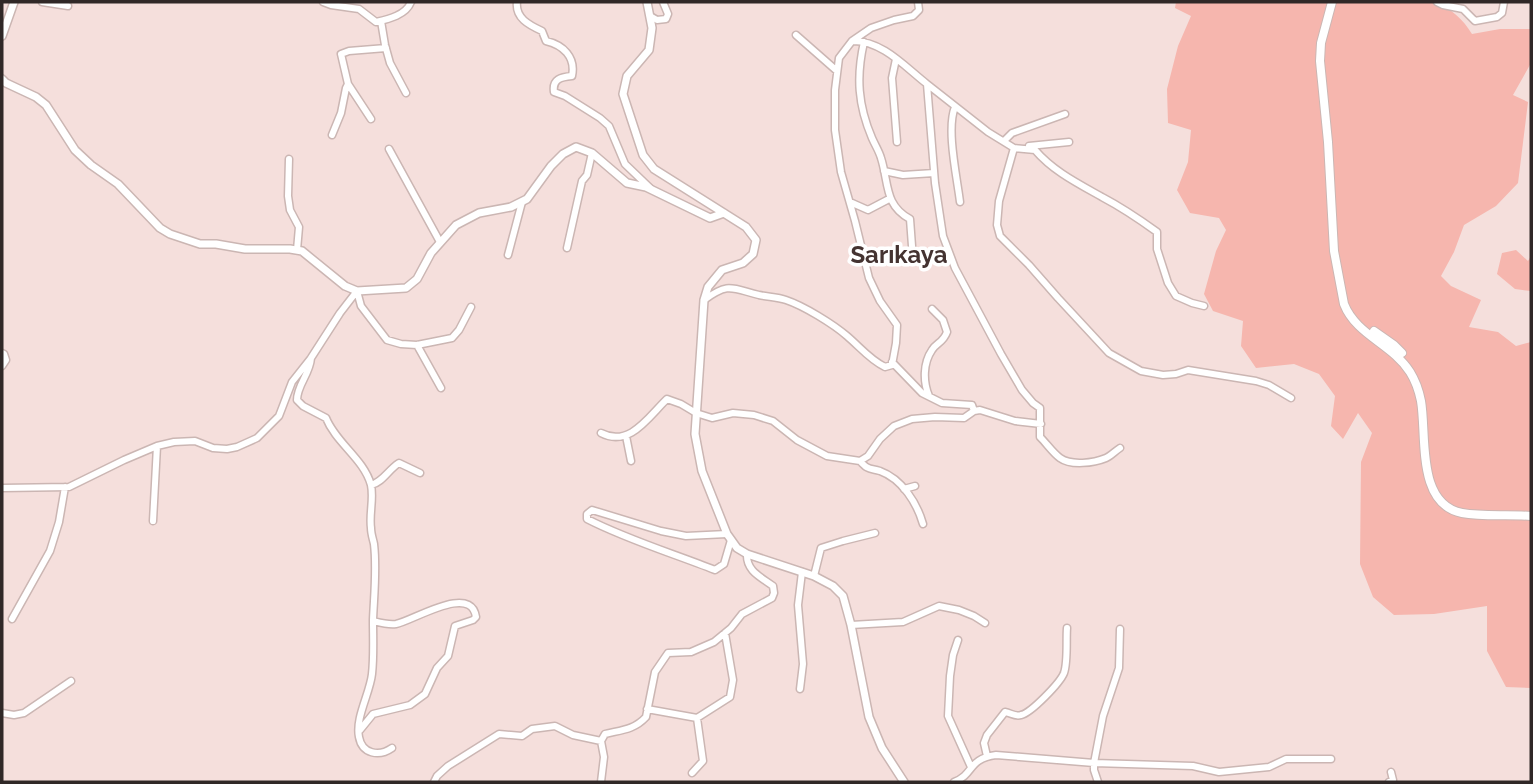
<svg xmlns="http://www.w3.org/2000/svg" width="1533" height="784" font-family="Raleway,sans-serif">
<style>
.green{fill:#f6b6ae}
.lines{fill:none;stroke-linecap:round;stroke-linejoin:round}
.minor-casing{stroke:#cbb6b3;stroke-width:9}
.tertiary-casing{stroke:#cbb6b3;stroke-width:10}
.secondary-casing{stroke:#cbb6b3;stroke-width:10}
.minor{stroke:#fff;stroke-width:6}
.tertiary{stroke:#fff;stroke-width:7}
.secondary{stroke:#fff;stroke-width:8}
.labels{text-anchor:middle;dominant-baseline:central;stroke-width:7;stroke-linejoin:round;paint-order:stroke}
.quarter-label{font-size:24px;font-weight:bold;fill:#443331;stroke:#fff}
</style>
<rect width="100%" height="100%" fill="#f5dfdc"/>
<path class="green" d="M 1176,2 L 1437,2 C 1452,10 1463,19 1472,34 L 1500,29 L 1531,29 L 1531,63 L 1513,95 L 1528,102 L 1518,183 L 1496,206 L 1464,225 L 1454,252 L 1441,276 L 1451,286 L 1481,300 L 1469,327 L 1498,332 L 1516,346 L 1531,342 L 1531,688 L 1506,687 L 1487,651 L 1487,606 L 1434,614 L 1394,615 L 1373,597 L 1360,564 L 1361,462 L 1372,433 L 1358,413 L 1343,439 L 1331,426 L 1335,396 L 1319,374 L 1294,364 L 1256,368 L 1241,346 L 1243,321 L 1213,311 L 1204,294 L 1216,251 L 1226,230 L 1219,218 L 1190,213 L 1177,190 L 1188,162 L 1191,130 L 1168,123 L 1167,89 L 1178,46 L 1191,16 L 1175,8 Z
M 1516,250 L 1528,261 L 1531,256 L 1531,291 L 1515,289 L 1497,274 L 1502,253 Z"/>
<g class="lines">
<defs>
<path id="minor" d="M 42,2 L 68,6
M 323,2 L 331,5 L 359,9 L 376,22 C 389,19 406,15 411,2
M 517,2 C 515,18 529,25 542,31 L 546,41 C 563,45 576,57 572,76 C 561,77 552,79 554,92 L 565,96 L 600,118 L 609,126 L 625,164 L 650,188
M 1437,2 L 1443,5 L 1463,9 L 1475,21 L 1497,17 L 1502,13 L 1504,2
M 650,16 L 657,20 L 666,19 L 668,14 L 663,2
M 381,21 L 385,45 L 390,63 L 406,93
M 796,35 L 837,71
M 853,41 C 883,41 905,67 927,84 L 935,183 L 943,236 L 955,268 L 1001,354 L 1022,390 L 1033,403 L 1040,408 L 1040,437 C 1047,444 1053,453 1060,458 C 1071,466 1094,463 1106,458 C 1111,456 1115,451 1120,448
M 864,42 C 856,77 858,105 872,138 C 875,145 879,151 881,158 C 889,183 884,205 910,219 L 912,246
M 896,59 L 892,78 L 897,142
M 927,84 L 988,132 L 1014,148 L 999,201 L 997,225 L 1000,236 L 1029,265 L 1058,298 L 1109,353 L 1141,371 L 1163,375 L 1176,374 L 1188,370 L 1256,381 L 1269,385 L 1291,398
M 955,107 C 946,129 957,177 960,202
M 371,119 L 348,84 L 341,54 L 349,51 L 386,48
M 332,135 L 341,113 L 346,88 L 348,84
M 1004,141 L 1012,133 L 1065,114
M 1029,146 L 1069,142
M 1014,148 L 1035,150 C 1053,171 1077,183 1102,197 C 1121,207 1139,219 1157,232 L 1157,249 L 1168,283 L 1176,296 L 1192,303 L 1204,306
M 389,149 L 440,242
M 289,159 L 288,196 L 290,210 L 299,227 L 297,250
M 884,171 L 903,175 L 934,173
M 850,202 L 868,210 L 889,199
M 567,248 L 582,181 L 587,175 L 592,153
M 508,255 L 522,202
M 357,291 L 361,306 L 387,340 L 401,344 L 417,345 L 452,338 L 459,330 L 471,307
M 704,300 C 729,282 731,288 759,295 C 768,297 777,297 786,300 C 804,306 833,324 847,336 C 860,347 870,360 885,367 L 892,365 L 896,343 L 897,325 L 880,301 L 869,278 L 855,221 L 841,172 L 835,130 L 835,90 L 839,58 L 852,41 L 871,28 L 894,20 L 913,16 L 919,10 L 918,2
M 417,345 L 441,388
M 2,353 L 4,354 L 6,360 L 2,366
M 311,358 C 310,374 297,385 297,400 L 303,406 L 326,418 C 336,443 364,459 371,485 C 374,499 369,514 371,528 C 371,534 373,539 374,544 C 377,569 374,595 373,620 C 373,637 374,656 372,674 C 370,693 355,718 359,737 C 362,754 379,757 392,748
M 929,396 C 923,382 923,363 932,350 C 937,342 943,343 947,332 L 943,320 L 932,309
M 974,411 L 980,410 L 1015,421 L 1041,424
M 601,433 C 630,448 649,416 667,399 L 681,404 L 696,413 L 712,418 L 733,413 L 754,415 L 773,421 L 797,440 L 827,456 L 860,461 L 868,456 L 880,439 L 894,426 L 912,419 L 935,417 L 964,418 L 974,411 L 972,405 L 942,403 L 922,393 L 892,362
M 626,436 L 631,461
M 860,461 C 868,470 869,468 880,471 C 902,479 917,503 923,524
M 371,485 C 383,482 388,470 399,463 L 420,473
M 2,488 L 69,487 L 124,460 L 157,446 L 174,442 L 195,441 L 213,448 L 227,449 L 237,447 L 257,438 L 279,416 L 292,382 L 311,358 L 340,313 L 357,291
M 904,489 L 915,486
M 153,521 L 157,446
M 727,534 L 686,536 L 661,531 L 592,510 L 587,514 L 587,519 C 628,540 672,553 715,570 L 724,564 L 731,540
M 814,576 L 821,548 L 843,541 L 875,533
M 12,619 L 50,551 L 59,522 L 65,487
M 851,625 L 903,622 L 939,606 L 959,610 L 974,616 L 985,623
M 958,640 L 953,655 L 950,676 L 948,716 L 971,767
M 800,689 L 803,664 L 798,605 L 802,572
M 647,709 L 697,718 L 730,697 L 733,680 L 725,633
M 2,713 L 14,715 L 24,713 L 71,681
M 360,730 L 373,714 L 410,705 L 425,694 L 437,668 L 448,656 L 455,626 L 473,620 L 476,617 C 471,583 413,621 396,624 C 388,625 381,623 373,621
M 987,756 L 984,743 L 987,735 L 1005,712 C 1011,713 1015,717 1021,715 C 1031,713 1060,683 1064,673 C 1068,662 1066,640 1067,628
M 692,773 L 703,761 L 697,718
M 434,782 L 437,776 L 448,766 L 499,734 L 522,736 L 532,729 L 555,726 L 573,735 L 601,741
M 601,782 L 604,757 L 601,741 L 605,734 C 621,730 634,730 646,717 L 655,672 L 668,653 L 691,652 L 714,642 L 731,628 L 742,614 L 772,598 L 774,593 L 773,586 C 761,577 746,571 747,554
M 954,782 C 975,774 967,759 996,755 L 1094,763 L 1193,766 L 1219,772 L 1269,767 L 1286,759 L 1331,759
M 1098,782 L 1094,770 L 1094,763 L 1103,716 L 1119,668 L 1120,629
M 1389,782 L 1393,780 L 1391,772"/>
<path id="tertiary" d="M 647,2 L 652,28 L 649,50 L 627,76 L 623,94 L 643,155 L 654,169 L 746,227 L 756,240 L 753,254 L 743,263 L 722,270 L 708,287 L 704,300 L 695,434 L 702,471 L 727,534 L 737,548 L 747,554 L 814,576 L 833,586 L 843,596 L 851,625 L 869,717 L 882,748 L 904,782
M 2,36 L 14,2
M 2,79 L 6,83 L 36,97 L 46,105 L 75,150 L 91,165 L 118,184 L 160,228 L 170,234 L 200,244 L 216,244 L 245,249 L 290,249 L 302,251 L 345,286 L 357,291 L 406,288 L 417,279 L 431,253 L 456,225 L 479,213 L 511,207 L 527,199 L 551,166 L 563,154 L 576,147 L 592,153 L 627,183 L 646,187 L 710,218 L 724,213"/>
<path id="secondary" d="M 1332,2 L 1321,43 L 1320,61 L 1328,142 L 1334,251 L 1344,304 C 1356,335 1392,344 1410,372 C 1415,380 1419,391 1421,401 C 1427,436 1416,504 1462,513 C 1484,517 1509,514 1531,516
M 1374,331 L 1394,345 L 1402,353"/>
</defs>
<use href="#minor" class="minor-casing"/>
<use href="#tertiary" class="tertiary-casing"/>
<use href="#secondary" class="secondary-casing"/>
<use href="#minor" class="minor"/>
<use href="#tertiary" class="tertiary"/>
<use href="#secondary" class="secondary"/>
</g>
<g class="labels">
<g class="quarter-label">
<text x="899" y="254">Sarıkaya</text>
</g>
</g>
<rect width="1533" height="784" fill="none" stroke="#302827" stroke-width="7"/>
</svg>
